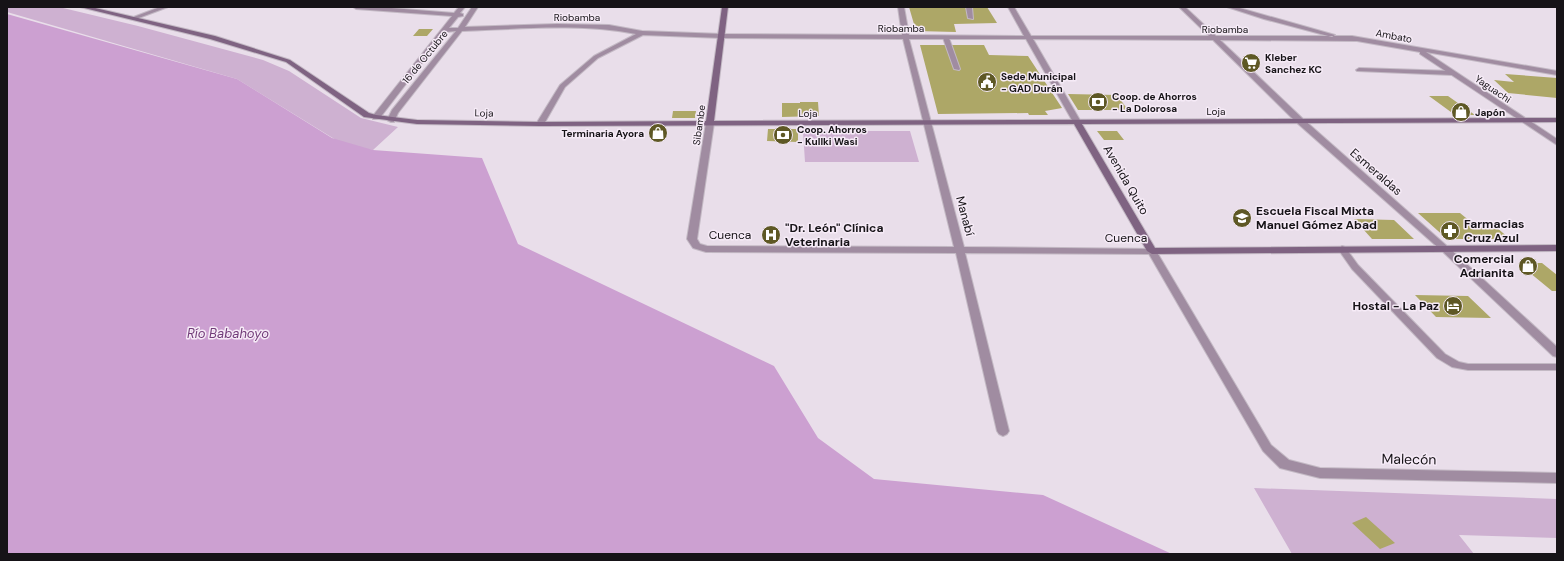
<svg xmlns="http://www.w3.org/2000/svg" width="1564" height="561" font-family="'DM Sans',sans-serif">
<style>
.green{fill:#ceb1d1}
.water{fill:#cca0d1}
.building{fill:#ada767}
.lines{fill:none;stroke-linecap:round;stroke-linejoin:round}
.lane-casing{stroke:#c3b9c4;stroke-width:2}
.street-casing{stroke:#c3b9c4;stroke-width:2}
.secondary-casing{stroke:#c3b9c4;stroke-width:2}
.lane{fill:#a08ca1;fill-rule:evenodd}
.street{fill:#a08ca1;fill-rule:evenodd}
.secondary{fill:#7f6382;fill-rule:evenodd}
.labels{text-anchor:middle;dominant-baseline:central;stroke-width:3;stroke-linejoin:round;paint-order:stroke}
.far-street-label{font-size:10px;fill:#161317;stroke:#f6ebf7}
.far-poi-label{font-size:10px;font-weight:bold;fill:#161317;stroke:#f6ebf7;text-anchor:start}
.street-label{font-size:12px;fill:#161317;stroke:#f6ebf7}
.poi-label{font-size:12px;font-weight:bold;fill:#161317;stroke:#f6ebf7;text-anchor:start}
.water-label{font-size:13px;font-style:italic;fill:#723c79;stroke:#f6ebf7}
.near-street-label{font-size:14px;fill:#161317;stroke:#f6ebf7}
</style>
<rect width="100%" height="100%" fill="#e9deea"/>
<path class="green" d="M 7,7 L 59,7 L 138,26 L 263,60 L 289,71 L 361,118 L 398,127 L 373,150 L 349,148 L 237,79 L 7,12 Z
M 803,131 L 910,131 L 919,162 L 805,162 Z
M 1254,488 L 1557,499 L 1557,538 L 1459,535 L 1474,554 L 1292,554 Z"/>
<path class="water" d="M 7,14 L 237,79 L 332,138 L 373,150 L 482,158 L 518,244 L 774,366 L 818,438 L 874,479 L 1043,495 L 1172,554 L 7,554 Z"/>
<path class="building" d="M 909,7 L 987,7 L 997,23 L 954,24 L 956,32 L 916,31 Z
M 419,29 L 433,29 L 427,36 L 413,36 Z
M 920,45 L 984,45 L 989,55 L 1028,56 L 1062,108 L 1045,111 L 1048,115 L 1029,115 L 1028,113 L 938,114 Z
M 1505,74 L 1557,78 L 1557,98 L 1508,93 L 1494,80 L 1514,82 Z
M 1068,94 L 1117,95 L 1128,110 L 1078,110 Z
M 1429,96 L 1448,96 L 1475,115 L 1455,115 Z
M 800,102 L 818,102 L 819,116 L 782,117 L 782,103 L 800,103 Z
M 673,111 L 696,111 L 695,118 L 672,118 Z
M 768,129 L 798,129 L 798,142 L 767,141 Z
M 654,130 L 663,130 L 661,135 L 653,135 Z
M 1097,131 L 1117,131 L 1124,140 L 1104,140 Z
M 1418,213 L 1460,213 L 1477,227 L 1496,227 L 1510,239 L 1447,239 Z
M 1354,219 L 1394,220 L 1414,239 L 1372,239 Z
M 1518,263 L 1542,263 L 1557,275 L 1557,291 L 1552,291 Z
M 1415,295 L 1468,296 L 1491,318 L 1436,317 Z
M 1366,517 L 1395,543 L 1380,549 L 1352,523 Z"/>
<g class="lines">
<defs>
<path id="lane" d="M 966,7 L 972,7 L 973,19 L 968,18 Z
M 944,37 L 949,38 L 960,69 L 959,70 L 954,69 L 943,38 Z
M 1359,68 L 1452,71 L 1455,73 L 1452,75 L 1357,71 L 1356,70 Z
M 1342,246 L 1345,247 L 1358,265 L 1445,354 L 1459,362 L 1468,364 L 1557,364 L 1557,370 L 1468,370 L 1452,367 L 1437,358 L 1352,269 L 1338,249 Z"/>
<path id="street" d="M 160,7 L 168,7 L 136,19 L 131,18 Z
M 353,7 L 379,7 L 454,13 L 459,7 L 465,7 L 460,13 L 463,14 L 463,16 L 458,17 L 449,28 L 458,28 L 472,7 L 478,7 L 465,27 L 557,24 L 609,25 L 642,31 L 722,34 L 902,35 L 898,7 L 904,7 L 909,35 L 1024,36 L 1008,7 L 1014,7 L 1031,36 L 1209,36 L 1179,7 L 1185,7 L 1216,36 L 1352,36 L 1557,71 L 1557,75 L 1426,52 L 1557,139 L 1557,145 L 1420,54 L 1420,52 L 1357,41 L 1220,40 L 1302,118 L 1448,247 L 1557,347 L 1557,357 L 1553,356 L 1442,251 L 1296,122 L 1213,40 L 1033,39 L 1081,122 L 1077,124 L 1073,122 L 1026,39 L 909,39 L 964,247 L 1155,249 L 1271,445 L 1289,460 L 1320,468 L 1557,473 L 1557,483 L 1320,478 L 1280,468 L 1263,451 L 1149,254 L 965,253 L 1009,431 L 1007,434 L 1003,436 L 999,434 L 997,431 L 956,253 L 706,252 L 693,248 L 687,239 L 706,123 L 710,121 L 714,123 L 697,239 L 700,244 L 707,246 L 954,247 L 903,39 L 722,38 L 643,35 L 598,58 L 565,87 L 544,124 L 540,126 L 536,124 L 560,85 L 594,56 L 636,34 C 579,23 520,29 462,31 L 398,113 L 394,122 L 391,122 L 387,120 L 392,110 L 456,31 L 446,32 L 379,119 L 373,119 L 372,117 L 452,16 L 356,9 Z
M 1227,7 L 1236,7 L 1335,35 L 1332,37 L 1264,19 Z"/>
<path id="secondary" d="M 80,7 L 91,7 L 215,36 L 290,60 L 369,113 L 376,115 L 417,120 L 540,122 L 706,121 L 722,7 L 728,7 L 714,121 L 1557,118 L 1557,122 L 1082,124 L 1155,248 L 1557,245 L 1557,251 L 1152,254 L 1147,251 L 1074,124 L 540,126 L 417,124 L 364,117 L 286,62 L 210,39 Z"/>
</defs>
<use href="#lane" class="lane-casing"/>
<use href="#street" class="street-casing"/>
<use href="#secondary" class="secondary-casing"/>
<use href="#lane" class="lane"/>
<use href="#street" class="street"/>
<use href="#secondary" class="secondary"/>
</g>
<defs>
<symbol id="supermarket-disc" viewBox="-11 -11 22 22"><circle r="9.5" fill="#5e5825" stroke="#f6ebf7"/><path d="M-6-5.5h2.5l.6 2H6L4.5 2H-2.5L-4.4-4H-6ZM-1.5 3.2a1.3 1.3 0 1 0 .1 0ZM3 3.2a1.3 1.3 0 1 0 .1 0Z" fill="#fff"/></symbol>
<symbol id="civic-disc" viewBox="-11 -11 22 22"><circle r="9.5" fill="#5e5825" stroke="#f6ebf7"/><path d="M-.6-6.5H3V-4.5H.6V-3L4-1V1h2V6H-6V1h2V-1L-.6-3ZM-1.2 2.5V6h2.4V2.5Z" fill="#fff"/></symbol>
<symbol id="bank-disc" viewBox="-11 -11 22 22"><circle r="9.5" fill="#5e5825" stroke="#f6ebf7"/><path d="M-6-4H6V4H-6ZM0-2.3a2.3 2.3 0 1 0 0 4.6a2.3 2.3 0 1 0 0-4.6Z" fill="#fff"/></symbol>
<symbol id="shop-disc" viewBox="-11 -11 22 22"><circle r="9.5" fill="#5e5825" stroke="#f6ebf7"/><path d="M-5-2.5h2.3a2.7 3.5 0 0 1 5.4 0H5L5.5 6h-11ZM-1.5-2.5h3a1.5 2.3 0 0 0-3 0Z" fill="#fff"/></symbol>
<symbol id="school-disc" viewBox="-11 -11 22 22"><circle r="9.5" fill="#5e5825" stroke="#f6ebf7"/><path d="M0-5L7-2L0 1L-7-2ZM-4 1L0 2.5L4 1V4Q0 6-4 4Z" fill="#fff"/></symbol>
<symbol id="pharmacy-disc" viewBox="-11 -11 22 22"><circle r="9.5" fill="#5e5825" stroke="#f6ebf7"/><path d="M-2-6h4v4h4v4h-4v4h-4v-4h-4v-4h4Z" fill="#fff"/></symbol>
<symbol id="hospital-disc" viewBox="-11 -11 22 22"><circle r="9.5" fill="#5e5825" stroke="#f6ebf7"/><path d="M-5-5h3v3.5h4V-5h3V5h-3V1.5h-4V5h-3Z" fill="#fff"/></symbol>
<symbol id="hotel-disc" viewBox="-11 -11 22 22"><circle r="9.5" fill="#5e5825" stroke="#f6ebf7"/><path d="M-6-4.5h1.5V1H6V5H4.5V3h-9V5H-6ZM-4 0a1.8 1.8 0 1 1 3.6 0ZM.5 0V-2.5h3Q6-2.5 6 0Z" fill="#fff"/></symbol>
</defs>
<g fill-rule="evenodd">
<use href="#supermarket-disc" x="1240" y="52" width="22" height="22"/>
<use href="#civic-disc" x="976" y="71" width="22" height="22"/>
<use href="#bank-disc" x="1087" y="91" width="22" height="22"/>
<use href="#shop-disc" x="1450" y="101" width="22" height="22"/>
<use href="#shop-disc" x="647" y="122" width="22" height="22"/>
<use href="#bank-disc" x="772" y="124" width="22" height="22"/>
<use href="#school-disc" x="1231" y="207" width="22" height="22"/>
<use href="#pharmacy-disc" x="1439" y="220" width="22" height="22"/>
<use href="#hospital-disc" x="760" y="224" width="22" height="22"/>
<use href="#shop-disc" x="1517" y="255" width="22" height="22"/>
<use href="#hotel-disc" x="1442" y="295" width="22" height="22"/>
</g>
<g class="labels">
<g class="far-street-label">
<text x="577" y="17">Riobamba</text>
<text x="901" y="28">Riobamba</text>
<text x="1225" y="29">Riobamba</text>
<text transform="translate(1394 36) rotate(11)">Ambato</text>
<text transform="translate(425 57) rotate(-51)">16 de Octubre</text>
<text transform="translate(1493 89) rotate(34)">Yaguachi</text>
<text x="1216" y="111">Loja</text>
<text transform="translate(484 113) rotate(1)">Loja</text>
<text x="808" y="113">Loja</text>
<text transform="translate(699 125) rotate(-82)">Sibambe</text>
</g>
<g class="far-poi-label">
<text x="1265" y="57">Kleber<tspan x="1265" dy="12">Sanchez KC</tspan></text>
<text x="1001" y="76">Sede Municipal<tspan x="1001" dy="12">- GAD Durán</tspan></text>
<text x="1112" y="96">Coop. de Ahorros<tspan x="1112" dy="12">- La Dolorosa</tspan></text>
<text x="1475" y="112">Japón</text>
<text x="797" y="129">Coop. Ahorros<tspan x="797" dy="12">- Kullki Wasi</tspan></text>
<text x="644" y="133" text-anchor="end">Terminaria Ayora</text>
</g>
<g class="street-label">
<text transform="translate(1376 172) rotate(41)">Esmeraldas</text>
<text transform="translate(1126 180) rotate(60)">Avenida Quito</text>
<text transform="translate(965 216) rotate(75)">Manabí</text>
<text x="730" y="235">Cuenca</text>
<text x="1126" y="238">Cuenca</text>
</g>
<g class="poi-label">
<text x="1256" y="211">Escuela Fiscal Mixta<tspan x="1256" dy="14">Manuel Gómez Abad</tspan></text>
<text x="1464" y="224">Farmacias<tspan x="1464" dy="14">Cruz Azul</tspan></text>
<text x="785" y="228">"Dr. León" Clínica<tspan x="785" dy="14">Veterinaria</tspan></text>
<text x="1514" y="259" text-anchor="end">Comercial<tspan x="1514" dy="14">Adrianita</tspan></text>
<text x="1439" y="306" text-anchor="end">Hostal - La Paz</text>
</g>
<g class="water-label">
<text x="228" y="333">Río Babahoyo</text>
</g>
<g class="near-street-label">
<text transform="translate(1409 459) rotate(1)">Malecón</text>
</g>
</g>
<rect width="1564" height="561" fill="none" stroke="#161317" stroke-width="16"/>
</svg>
